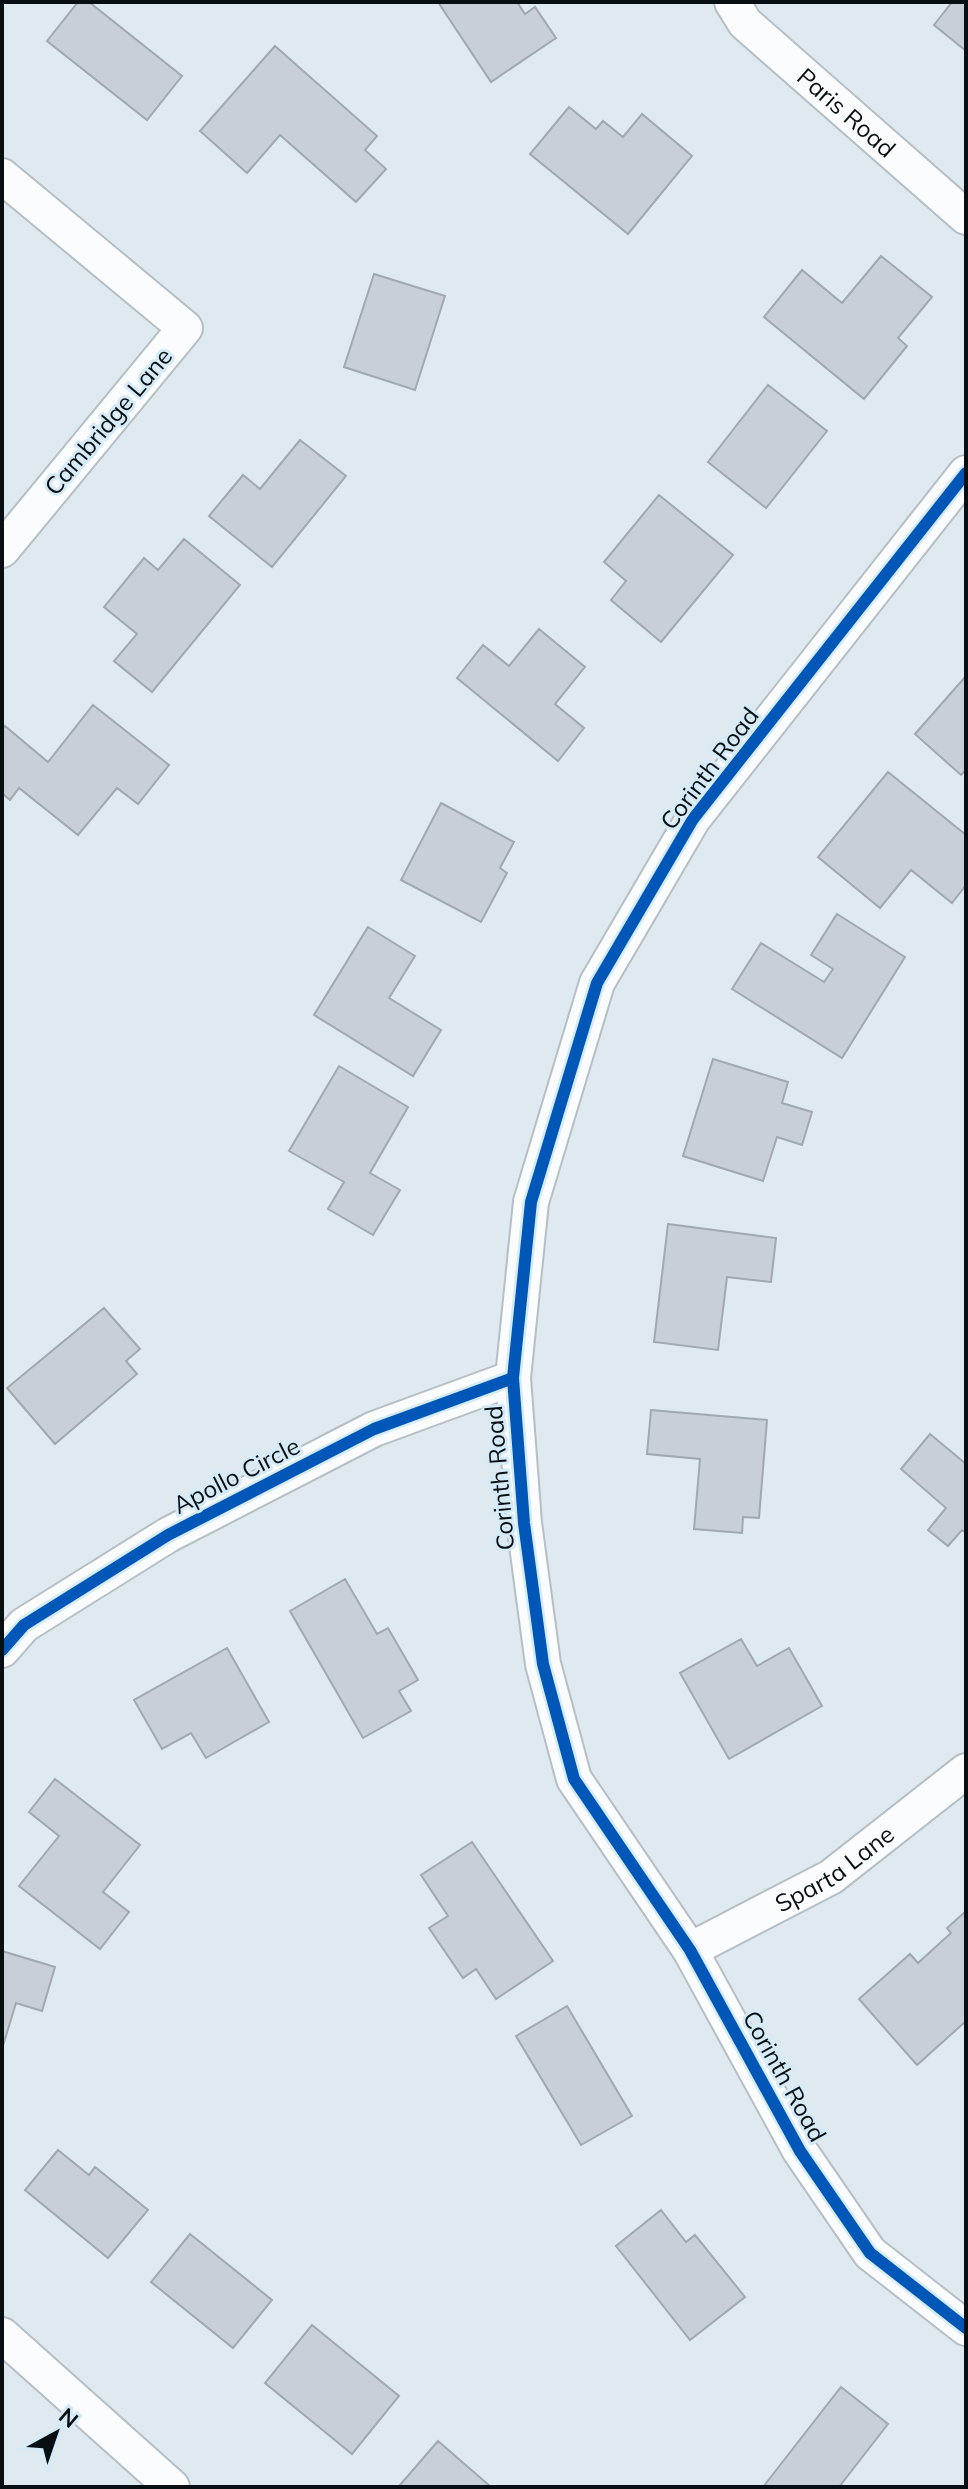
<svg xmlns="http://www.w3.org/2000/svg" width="968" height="2489" font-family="Mulish,sans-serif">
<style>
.building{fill:#c8cfd6;stroke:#a1a8af;stroke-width:2}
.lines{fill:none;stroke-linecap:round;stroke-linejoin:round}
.street-casing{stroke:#b6bfc5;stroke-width:38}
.street{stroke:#fafcfd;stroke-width:34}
.cycleway-casing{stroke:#d6ebf8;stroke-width:17}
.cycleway{stroke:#0057b8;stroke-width:12}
.labels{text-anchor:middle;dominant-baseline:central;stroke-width:6;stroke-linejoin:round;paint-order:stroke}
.street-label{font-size:24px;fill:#080f13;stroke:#d6ebf8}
</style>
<rect width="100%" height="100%" fill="#dee9f0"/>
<path class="building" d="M 78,2 L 89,2 L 182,76 L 147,120 L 47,41 Z
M 438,2 L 517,2 L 525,14 L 535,7 L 556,38 L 491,82 Z
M 952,2 L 966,2 L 966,51 L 934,25 Z
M 275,46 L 377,136 L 365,150 L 386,169 L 356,202 L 280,135 L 247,173 L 200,131 Z
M 569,107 L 596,129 L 603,121 L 623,137 L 642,114 L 692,156 L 628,234 L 530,154 Z
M 881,256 L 932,297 L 898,338 L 907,346 L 864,399 L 764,317 L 802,270 L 842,303 Z
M 374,274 L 445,296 L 415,390 L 344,367 Z
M 768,385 L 827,431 L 766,508 L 708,462 Z
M 300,440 L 346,476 L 272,567 L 209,516 L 243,475 L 260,489 Z
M 659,495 L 733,555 L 661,642 L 611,600 L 626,581 L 604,562 Z
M 184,539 L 240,585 L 152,692 L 114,661 L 137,634 L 104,607 L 144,558 L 158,570 Z
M 539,629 L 585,667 L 555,704 L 584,728 L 558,761 L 457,678 L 483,645 L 509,666 Z
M 966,676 L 966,770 L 961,775 L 915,734 Z
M 93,705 L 169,765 L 138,804 L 117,788 L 78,835 L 19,788 L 10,800 L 2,793 L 2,730 L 5,726 L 48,762 Z
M 888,772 L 966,835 L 966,885 L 952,903 L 911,870 L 880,908 L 818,857 Z
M 441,803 L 514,842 L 500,868 L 507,873 L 481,922 L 401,880 Z
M 837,914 L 905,957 L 842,1058 L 732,989 L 761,943 L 824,982 L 833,969 L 811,955 Z
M 368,927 L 415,956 L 389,998 L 441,1030 L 413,1076 L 314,1015 Z
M 713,1059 L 788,1082 L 782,1103 L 812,1112 L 802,1145 L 777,1137 L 763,1181 L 683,1156 Z
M 339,1066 L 408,1107 L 370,1173 L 400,1190 L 373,1235 L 328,1209 L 344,1182 L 289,1151 Z
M 668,1224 L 776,1238 L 771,1282 L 727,1277 L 718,1350 L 654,1342 Z
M 104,1308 L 140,1349 L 126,1361 L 137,1374 L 55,1444 L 7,1388 Z
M 651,1410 L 767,1420 L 759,1518 L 743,1517 L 742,1533 L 694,1529 L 700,1459 L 647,1454 Z
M 930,1434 L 966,1464 L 966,1533 L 962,1530 L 948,1546 L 928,1530 L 946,1508 L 901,1469 Z
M 345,1579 L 377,1634 L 388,1628 L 418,1680 L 399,1691 L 411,1711 L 363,1738 L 290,1611 Z
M 741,1639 L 757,1666 L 789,1648 L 822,1706 L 729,1759 L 680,1673 Z
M 227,1648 L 269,1722 L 206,1758 L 191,1733 L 162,1749 L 134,1700 Z
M 55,1779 L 140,1845 L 103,1892 L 129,1912 L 100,1949 L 19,1886 L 59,1836 L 29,1812 Z
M 472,1842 L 553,1961 L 496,1999 L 476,1969 L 463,1978 L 429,1928 L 448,1916 L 421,1875 Z
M 966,1911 L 966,2021 L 917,2065 L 859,1999 L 910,1954 L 918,1963 L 951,1933 L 947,1928 Z
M 2,1951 L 55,1967 L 42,2011 L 16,2003 L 2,2049 Z
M 567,2006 L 632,2116 L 581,2145 L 516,2036 Z
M 58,2150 L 89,2175 L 95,2167 L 148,2210 L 108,2258 L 25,2190 Z
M 661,2210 L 686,2242 L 695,2235 L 745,2297 L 690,2340 L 616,2246 Z
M 190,2234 L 272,2300 L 233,2348 L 151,2282 Z
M 312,2325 L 399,2396 L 352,2454 L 265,2383 Z
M 841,2387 L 888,2424 L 839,2487 L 763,2487 Z
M 438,2441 L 491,2487 L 402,2487 L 400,2485 Z"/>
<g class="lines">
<defs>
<g id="street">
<path id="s1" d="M 732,2 L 745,23 L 966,217"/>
<path d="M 2,176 L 185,328 L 2,550"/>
<path d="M 966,473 L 693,819 L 597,983 L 531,1202 L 513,1378 L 524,1523 L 543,1664 L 574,1779 L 690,1950 L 800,2151 L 870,2253 L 966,2328"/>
<path d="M 2,1650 L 24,1625 L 168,1535 L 374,1429 L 513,1378"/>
<path id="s2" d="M 690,1950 L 831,1877 L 966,1771"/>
<path d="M 2,2335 L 172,2487"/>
</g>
</defs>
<use href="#street" class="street-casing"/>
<use href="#street" class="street"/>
<defs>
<path id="cycleway" d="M 966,473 L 693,819 L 597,983 L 531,1202 L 513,1378 L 524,1523 L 543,1664 L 574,1779 L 690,1950 L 800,2151 L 870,2253 L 966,2328
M 2,1650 L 24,1625 L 168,1535 L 374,1429 L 513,1378"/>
</defs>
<use href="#cycleway" class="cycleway-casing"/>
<use href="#cycleway" class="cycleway"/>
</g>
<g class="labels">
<g class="street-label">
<text stroke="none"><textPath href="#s1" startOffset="160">Paris Road</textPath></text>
<text transform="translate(108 421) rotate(-50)">Cambridge Lane</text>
<text transform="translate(709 768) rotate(-53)">Corinth Road</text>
<text transform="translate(236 1475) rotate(-27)">Apollo Circle</text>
<text transform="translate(499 1478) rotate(-95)">Corinth Road</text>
<text stroke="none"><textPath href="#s2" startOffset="166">Sparta Lane</textPath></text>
<text transform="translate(785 2076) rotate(61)">Corinth Road</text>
</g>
</g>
<rect width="968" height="2489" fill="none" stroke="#080f13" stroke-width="8"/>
<g transform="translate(56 2433) rotate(40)" stroke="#d6ebf8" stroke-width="6" paint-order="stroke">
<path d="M0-6L14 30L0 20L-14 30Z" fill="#080f13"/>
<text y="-12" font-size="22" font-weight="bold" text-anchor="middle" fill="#080f13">N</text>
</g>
</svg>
